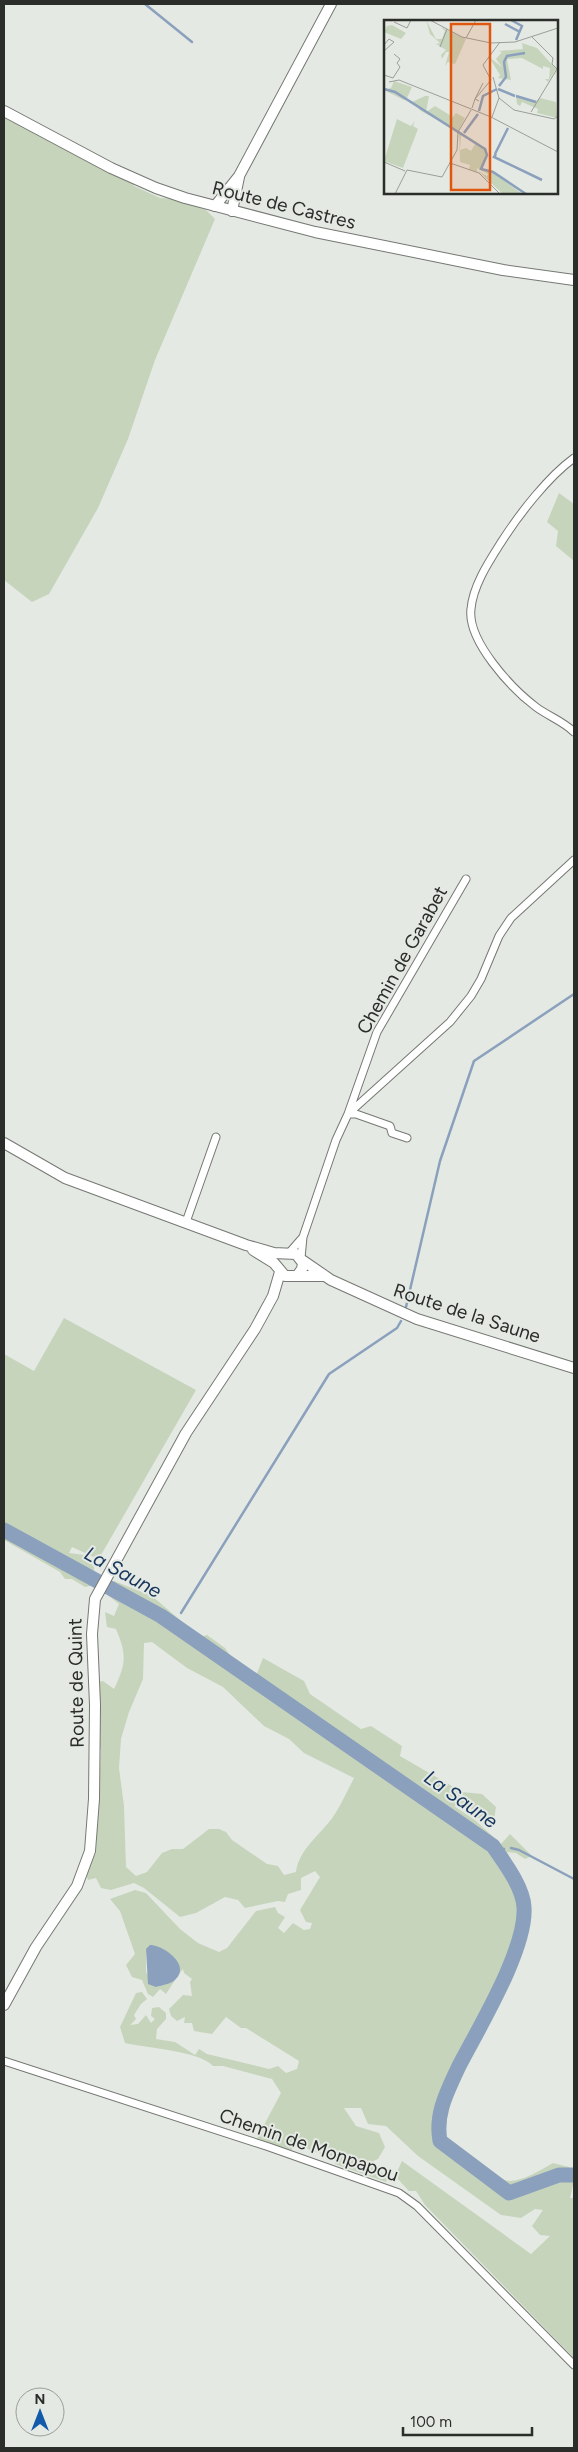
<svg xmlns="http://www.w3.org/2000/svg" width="578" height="2452" font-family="Figtree,sans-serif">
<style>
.green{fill:#c6d4bc;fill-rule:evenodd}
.water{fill:#8aa0bc}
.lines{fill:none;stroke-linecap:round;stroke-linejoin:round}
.stream{stroke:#8aa0bc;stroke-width:2.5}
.river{stroke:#8aa0bc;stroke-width:15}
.street-casing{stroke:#757873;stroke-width:9}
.secondary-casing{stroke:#757873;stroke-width:12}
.primary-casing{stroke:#757873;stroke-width:12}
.street{stroke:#fff;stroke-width:7}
.secondary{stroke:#fff;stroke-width:10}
.primary{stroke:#fff;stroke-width:10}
.labels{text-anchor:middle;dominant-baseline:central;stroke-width:4;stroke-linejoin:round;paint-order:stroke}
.street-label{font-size:19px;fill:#2b2d2b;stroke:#e5e9e3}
.water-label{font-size:20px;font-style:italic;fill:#15355c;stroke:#e5e9e3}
.inset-river{fill:none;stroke:#8aa0bc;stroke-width:2.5}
.inset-road{fill:none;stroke:#9b9e99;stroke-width:1}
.view{fill:#df570e;fill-opacity:0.15;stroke:#df570e;stroke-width:2.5}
.inset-edge{fill:none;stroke:#2b2d2b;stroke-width:2.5}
</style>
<rect width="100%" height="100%" fill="#e5e9e3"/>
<path class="green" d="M 4,117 L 133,179 L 134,186 L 160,198 L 179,199 L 206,210 L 215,219 L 155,360 L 128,439 L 98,508 L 49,594 L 32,602 L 4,580 Z
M 559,493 L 574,504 L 574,561 L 556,546 L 558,531 L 547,522 Z
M 64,1318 L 196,1390 L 101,1555 L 96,1558 L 72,1547 L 69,1553 L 84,1555 L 94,1567 L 95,1585 L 85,1587 L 72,1579 L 65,1579 L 60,1572 L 4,1540 L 4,1354 L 34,1371 Z
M 114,1581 L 152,1596 L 200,1637 L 207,1635 L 225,1648 L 236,1664 L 256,1676 L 263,1658 L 304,1681 L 310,1694 L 361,1729 L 371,1726 L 402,1746 L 400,1756 L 462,1792 L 482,1794 L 496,1807 L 494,1820 L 487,1823 L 472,1814 L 471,1806 L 454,1806 L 476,1821 L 501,1844 L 510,1834 L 532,1856 L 525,1859 L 516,1853 L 507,1852 C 518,1874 528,1892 529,1917 C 529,1942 512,1966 502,1988 C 478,2034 450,2081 442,2132 C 452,2147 491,2181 510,2181 C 526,2180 540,2170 553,2163 L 569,2167 L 574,2181 L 570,2198 L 574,2198 L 574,2358 L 425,2205 L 416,2191 L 409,2191 L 395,2176 L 402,2161 L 531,2254 L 550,2236 L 540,2235 L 532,2226 L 543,2210 L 535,2209 L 521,2218 L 501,2215 L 418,2156 L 386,2126 L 368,2124 L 361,2108 L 344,2108 L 356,2126 L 379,2133 L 385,2147 L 378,2159 L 373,2161 L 387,2179 L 386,2182 L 335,2164 L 336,2160 L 295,2144 L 289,2154 L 272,2152 L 268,2146 L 255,2142 L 281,2093 L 272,2079 L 223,2066 L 213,2066 C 200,2051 146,2048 125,2043 L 120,2027 L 136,1993 L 142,1992 L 147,1999 L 141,2004 L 134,2015 L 136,2019 L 130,2025 L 138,2024 L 146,2015 L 151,2023 L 155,2019 L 151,2016 L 152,2008 L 159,2007 L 166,2013 L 166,2019 L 157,2029 L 156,2039 L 175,2042 L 195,2055 L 199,2049 L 207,2054 L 269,2069 L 278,2066 L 286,2073 L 297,2069 L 299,2061 L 246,2028 L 241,2028 L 226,2017 L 212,2034 L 194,2031 L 192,2023 L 184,2023 L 185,2017 L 177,2021 L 171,2016 L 169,2009 L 183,1995 L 192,1996 L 190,1982 L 192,1979 L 184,1973 L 183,1969 L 179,1974 C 179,1952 164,1951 146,1949 L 146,1972 L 156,1987 L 175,1980 L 166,1994 L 160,1989 L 153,1997 L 148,1994 L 142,1980 L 132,1977 L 126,1965 L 135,1954 L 120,1911 L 110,1899 L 135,1890 L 146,1893 L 180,1929 L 198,1943 L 219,1952 L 227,1948 L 256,1911 L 275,1907 L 278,1913 L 285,1917 L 278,1928 L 284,1933 L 293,1923 L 304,1930 L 310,1929 L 312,1923 L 306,1922 L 300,1910 L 320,1877 L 315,1871 L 301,1878 L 301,1890 L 288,1894 L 285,1902 L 278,1901 L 245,1908 L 238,1900 L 225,1897 L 196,1913 L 180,1917 L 144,1888 L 134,1883 L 111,1890 L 101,1888 L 96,1878 L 88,1880 L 86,1874 L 96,1853 L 101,1750 L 96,1740 L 100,1723 L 98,1682 L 103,1681 L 114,1689 C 126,1664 127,1655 116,1629 L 107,1627 L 105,1612 L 114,1616 L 119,1604 L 104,1592 ZM 152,1642 L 187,1668 L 223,1687 L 264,1726 L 289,1739 L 304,1753 L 354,1778 C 347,1791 341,1805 333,1817 C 320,1835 299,1849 296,1872 L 284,1875 L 278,1866 L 267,1864 L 232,1840 L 226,1832 L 219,1829 L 209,1829 L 183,1849 L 172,1849 L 162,1853 L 147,1872 L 136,1876 L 126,1867 L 124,1806 L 119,1768 L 121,1739 L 129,1712 L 143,1679 L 144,1643 Z"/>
<path class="water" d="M 150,1945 C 163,1945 192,1965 175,1980 C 171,1984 162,1985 156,1987 L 148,1984 L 146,1949 Z"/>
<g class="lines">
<path class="stream" d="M 145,4 L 192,42
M 406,1307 L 440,1161 L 474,1061 L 574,994
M 181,1613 L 329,1374 L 397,1328 L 401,1321
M 174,1625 L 176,1621
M 511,1848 L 519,1850 L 574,1879
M 495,1849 L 504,1849"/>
<path class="river" d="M 4,1530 L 161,1616 L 493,1846 C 504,1862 523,1887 524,1907 C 527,1949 478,2029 458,2068 C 447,2092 435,2114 440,2141 L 509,2193 L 559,2175 L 574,2175"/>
<defs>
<path id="street" d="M 574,458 C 548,477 520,513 502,541 C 490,560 473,585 471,609 C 467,641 512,689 536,707 C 548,716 563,721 574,732
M 407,1138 L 392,1133 L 390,1126 L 356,1114 L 348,1114 L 377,1032 L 466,879
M 186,1222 L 216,1137
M 289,1253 L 303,1237 L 336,1140 L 348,1114 L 450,1022 L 471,996 L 481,979 L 499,936 L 511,918 L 574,860
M 301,1258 L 303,1237
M 4,2061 L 269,2147 L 399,2193 L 417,2206 L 574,2365"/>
<path id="secondary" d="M 215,206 L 239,176 L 331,4
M 232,211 L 239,177
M 4,1143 L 65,1178 L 246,1245 L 274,1253 L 296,1254 L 303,1263 L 302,1269 L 297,1276
M 253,1250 L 274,1263 L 285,1276 L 323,1276
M 302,1260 L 331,1280 L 417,1319 L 574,1368
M 4,2005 L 36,1947 L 77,1886 L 90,1851 L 94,1799 L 95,1705 L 92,1634 L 95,1599 L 186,1433 L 255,1329 L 273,1296 L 280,1272"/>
<path id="primary" d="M 4,111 L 111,168 L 156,188 L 185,198 L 315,232 L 503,270 L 574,280"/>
</defs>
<use href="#street" class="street-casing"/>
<use href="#secondary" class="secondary-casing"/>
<use href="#primary" class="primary-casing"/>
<use href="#street" class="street"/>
<use href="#secondary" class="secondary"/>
<use href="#primary" class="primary"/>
</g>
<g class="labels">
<g class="street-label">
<text transform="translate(284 205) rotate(14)">Route de Castres</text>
<text transform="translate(402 960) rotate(-61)">Chemin de Garabet</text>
<text transform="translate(467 1313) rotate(18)">Route de la Saune</text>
<text transform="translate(76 1683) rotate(-91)">Route de Quint</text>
<text transform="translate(309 2145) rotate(19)">Chemin de Monpapou</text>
</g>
<g class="water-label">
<text transform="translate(123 1572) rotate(29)">La Saune</text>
<text transform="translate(461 1799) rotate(35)">La Saune</text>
</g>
</g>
<g transform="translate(384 20)">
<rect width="174" height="174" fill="#e5e9e3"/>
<path d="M 42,0 L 52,19 L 58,19 L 61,11 L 57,7 L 82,19 L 71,44 L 64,42 L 61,46 L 65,32 L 62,32 L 58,39 L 57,35 L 62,30 L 52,24 L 56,23 L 46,14 ZM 8,5 L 22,13 L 17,19 L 0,12 L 3,6 ZM 138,23 L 153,28 L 172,49 L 164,62 L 161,59 L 165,59 L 166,48 L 159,46 L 159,49 L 138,38 L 123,39 L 127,60 L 114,58 L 116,55 L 105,37 L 118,47 L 112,39 L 118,32 L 114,31 L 139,29 ZM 10,61 L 28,67 L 23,78 L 20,80 L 0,70 L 7,68 ZM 41,76 L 45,76 L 42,92 L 51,86 L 69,97 L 72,93 L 81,98 L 74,111 L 37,91 L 28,82 ZM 132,76 L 152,81 L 156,78 L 172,82 L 173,98 L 153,93 L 154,89 L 138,82 L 136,86 L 133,84 ZM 13,99 L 27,106 L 31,101 L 29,106 L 34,109 L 19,148 L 0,141 ZM 75,111 L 103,129 L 98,149 L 106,150 L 138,174 L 119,174 L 94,151 L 103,156 L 104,154 L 93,148 L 93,152 L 85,149 L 86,145 L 76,142 ZM 77,115 L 91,124 L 87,131 L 82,128 L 76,130 Z" fill="#c6d4bc" fill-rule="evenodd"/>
<path class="inset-river" d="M 127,0 L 138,6 L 132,20M 121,4 L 136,12M 115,66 L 122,57 L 120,42 L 123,36 L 141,33M 0,69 L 11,72 L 101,129 L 103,135 L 97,149 L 109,152 L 142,174M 114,69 L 131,76M 132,76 L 152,82M 95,91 L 99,76 L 113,69M 80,113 L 94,94M 111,134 L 124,108M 112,134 L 110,137 L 158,160"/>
<path class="inset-road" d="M 46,0 L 78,17 L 107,23 L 131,22 L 174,8M 10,2 L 23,8 L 27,0M 148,17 L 169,38 L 168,44 L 174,50M 82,18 L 92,0M 0,25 L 5,19 L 10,22 L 0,31M 56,27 L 63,9M 0,55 L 9,58 L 16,47 L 13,43 L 16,39 L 10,34M 5,62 L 15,60 L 107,97 L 174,132M 115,78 L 130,90 L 170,99 L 174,96M 95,81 L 91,79 L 99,63M 88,88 L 91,79 L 107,60 L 99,45 L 116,22M 147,92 L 173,49M 108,97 L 115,78 L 109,57M 0,142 L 21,151M 66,143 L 95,153 L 116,174M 11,174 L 23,150 L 58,157 L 73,130 L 74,112 L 87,90"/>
<path class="view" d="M 67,4 L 106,4 L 106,170 L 67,170 Z"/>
<rect width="174" height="174" class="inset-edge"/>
</g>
<rect width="578" height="2452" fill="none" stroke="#2b2d2b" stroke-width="10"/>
<g transform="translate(40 2412)"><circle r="24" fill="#e5e9e3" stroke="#9b9e99"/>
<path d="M0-4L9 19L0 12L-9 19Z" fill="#135aaa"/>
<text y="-8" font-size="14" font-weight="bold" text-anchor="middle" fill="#2b2d2b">N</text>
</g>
<path d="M403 2427v8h129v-8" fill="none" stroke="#2b2d2b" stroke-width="2.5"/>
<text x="410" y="2427" font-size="15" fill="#2b2d2b" stroke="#e5e9e3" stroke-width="4" paint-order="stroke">100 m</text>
</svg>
